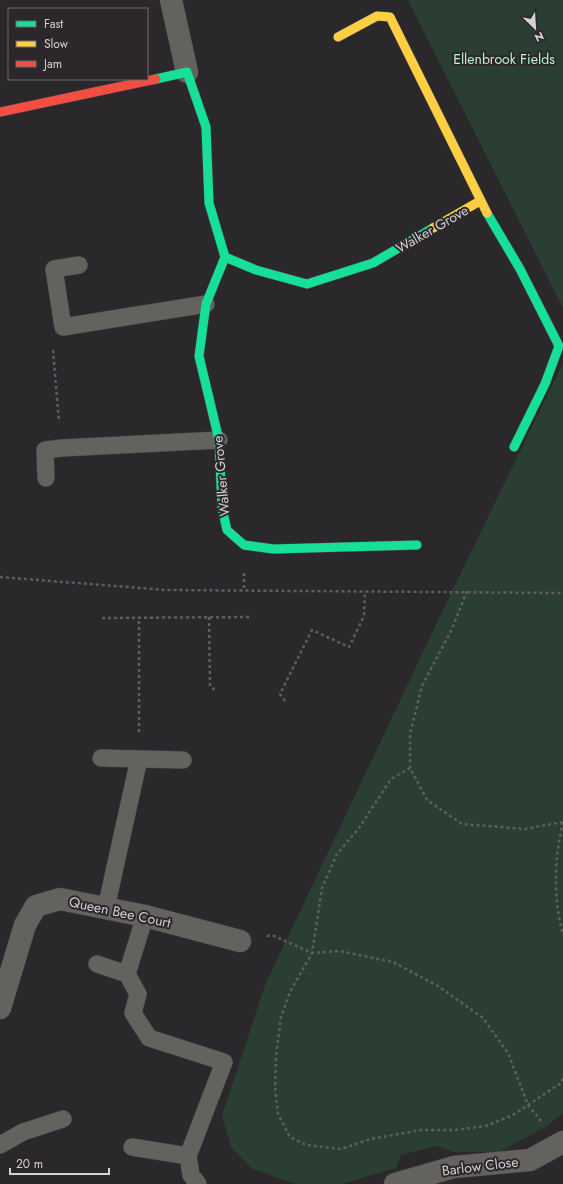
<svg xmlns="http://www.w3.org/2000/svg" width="563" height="1184" font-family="Jost,sans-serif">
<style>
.green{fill:#2a3e33}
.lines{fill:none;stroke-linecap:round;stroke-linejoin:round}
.lane-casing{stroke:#454345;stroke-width:18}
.street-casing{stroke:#454345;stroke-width:23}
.fast-casing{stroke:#454345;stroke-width:10}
.slow-casing{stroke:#454345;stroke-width:10}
.jam-casing{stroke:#454345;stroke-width:10}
.path{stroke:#605e5c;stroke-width:2.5;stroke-dasharray:3 3;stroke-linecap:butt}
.lane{stroke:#63625f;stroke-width:17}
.street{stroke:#63625f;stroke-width:22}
.fast{stroke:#16e098;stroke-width:9}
.slow{stroke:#ffcf43;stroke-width:9}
.jam{stroke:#f24e42;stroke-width:9}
.labels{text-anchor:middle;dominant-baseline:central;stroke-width:4;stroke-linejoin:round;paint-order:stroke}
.park-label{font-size:14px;fill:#b9f5d0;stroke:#2b272b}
.street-label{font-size:14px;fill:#d3d1d4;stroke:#2b272b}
</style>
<rect width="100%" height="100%" fill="#2a282a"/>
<path class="green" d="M 408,0 L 563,0 L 563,308 Z
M 563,363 L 563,1113 L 546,1127 L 499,1152 L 453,1152 L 437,1146 L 401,1155 L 396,1168 L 342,1184 L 295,1184 L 253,1169 L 231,1147 L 222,1116 L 265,985 L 452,591 Z"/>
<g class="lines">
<defs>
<path id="lane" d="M 79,265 L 54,269 L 63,327 L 206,304
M 46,478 L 45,450 L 62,448 L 219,440
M 101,758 L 183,760
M 106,908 L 139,759
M 145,916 L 127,974 L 138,994 L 133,1013 L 149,1038 L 224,1062 L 188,1156 L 191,1175 L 198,1184
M 97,964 L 127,974
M 0,1145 L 23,1132 L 63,1119
M 132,1147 L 188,1156"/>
<path id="street" d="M 171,0 L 187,72
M 0,1008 L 25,925 L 36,906 L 60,899 L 145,916 L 240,941
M 395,1184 L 454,1167 L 530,1160 L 563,1142"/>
<path id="fast" d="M 156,79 L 187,72 L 206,127 L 209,203 L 225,257 L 256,270 L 307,284 L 373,263 L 433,228
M 487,213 L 520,269 L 559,346 L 545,384 L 514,447
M 225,257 L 206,304 L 199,356 L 219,440 L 222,508 L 227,530 L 244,545 L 273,549 L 417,545"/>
<path id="slow" d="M 338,37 L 377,16 L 390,17 L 487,213
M 433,228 L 480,201"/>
<path id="jam" d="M 0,112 L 156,79"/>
</defs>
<use href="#lane" class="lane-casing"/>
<use href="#street" class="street-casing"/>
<use href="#fast" class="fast-casing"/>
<use href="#slow" class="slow-casing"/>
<use href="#jam" class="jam-casing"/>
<path class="path" d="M 53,350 L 59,422
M 244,573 L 244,590
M 0,577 L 166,590 L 563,593
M 467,591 L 452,629 L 422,686 L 410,734 L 410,768 L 427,800 L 462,824 L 525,829 L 562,822
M 209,617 L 210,686 L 216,691
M 102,618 L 252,617
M 285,701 L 280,694 L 312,630 L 349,647 L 364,616 L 365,591
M 139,732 L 139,618
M 410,768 L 391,779 L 359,828 L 337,854 L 322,888 L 312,953 L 290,992 L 281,1017 L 276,1056 L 275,1087 L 278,1114 L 290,1137 L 306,1145 L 341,1149 L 371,1139 L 421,1130 L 455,1130 L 486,1126 L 513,1115 L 561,1083 L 563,1078
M 563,822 C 554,859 553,898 563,935
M 267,936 L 272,935 L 312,953 L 339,951 L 393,962 L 438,986 L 483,1018 L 508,1053 L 528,1105 L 541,1121"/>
<use href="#lane" class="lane"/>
<use href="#street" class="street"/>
<use href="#fast" class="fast"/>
<use href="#slow" class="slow"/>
<use href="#jam" class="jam"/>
</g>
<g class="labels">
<g class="park-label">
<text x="504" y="59">Ellenbrook Fields</text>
</g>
<g class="street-label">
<text transform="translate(432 229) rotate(-30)">Walker Grove</text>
<text transform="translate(221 476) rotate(-95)">Walker Grove</text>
<text transform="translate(120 912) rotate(12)">Queen Bee Court</text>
<text transform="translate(480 1166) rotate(-7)">Barlow Close</text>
</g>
</g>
<rect x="8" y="8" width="140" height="72" fill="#2b272b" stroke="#6e6b6f"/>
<rect x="16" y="21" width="20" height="6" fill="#16e098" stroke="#6e6b6f"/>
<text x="44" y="28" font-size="12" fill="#d3d1d4">Fast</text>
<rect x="16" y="41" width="20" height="6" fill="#ffcf43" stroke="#6e6b6f"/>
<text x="44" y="48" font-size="12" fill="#d3d1d4">Slow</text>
<rect x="16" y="61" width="20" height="6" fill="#f24e42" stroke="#6e6b6f"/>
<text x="44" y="68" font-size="12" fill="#d3d1d4">Jam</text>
<g transform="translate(535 28) rotate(155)" stroke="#2b272b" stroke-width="3" paint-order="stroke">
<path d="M0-3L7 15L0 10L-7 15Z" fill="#d3d1d4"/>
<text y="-6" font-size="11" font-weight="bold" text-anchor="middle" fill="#d3d1d4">N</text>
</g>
<path d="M10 1168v6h99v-6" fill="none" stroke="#d3d1d4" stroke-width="2"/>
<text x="16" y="1168" font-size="12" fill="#d3d1d4" stroke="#2b272b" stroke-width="3" paint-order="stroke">20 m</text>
</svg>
